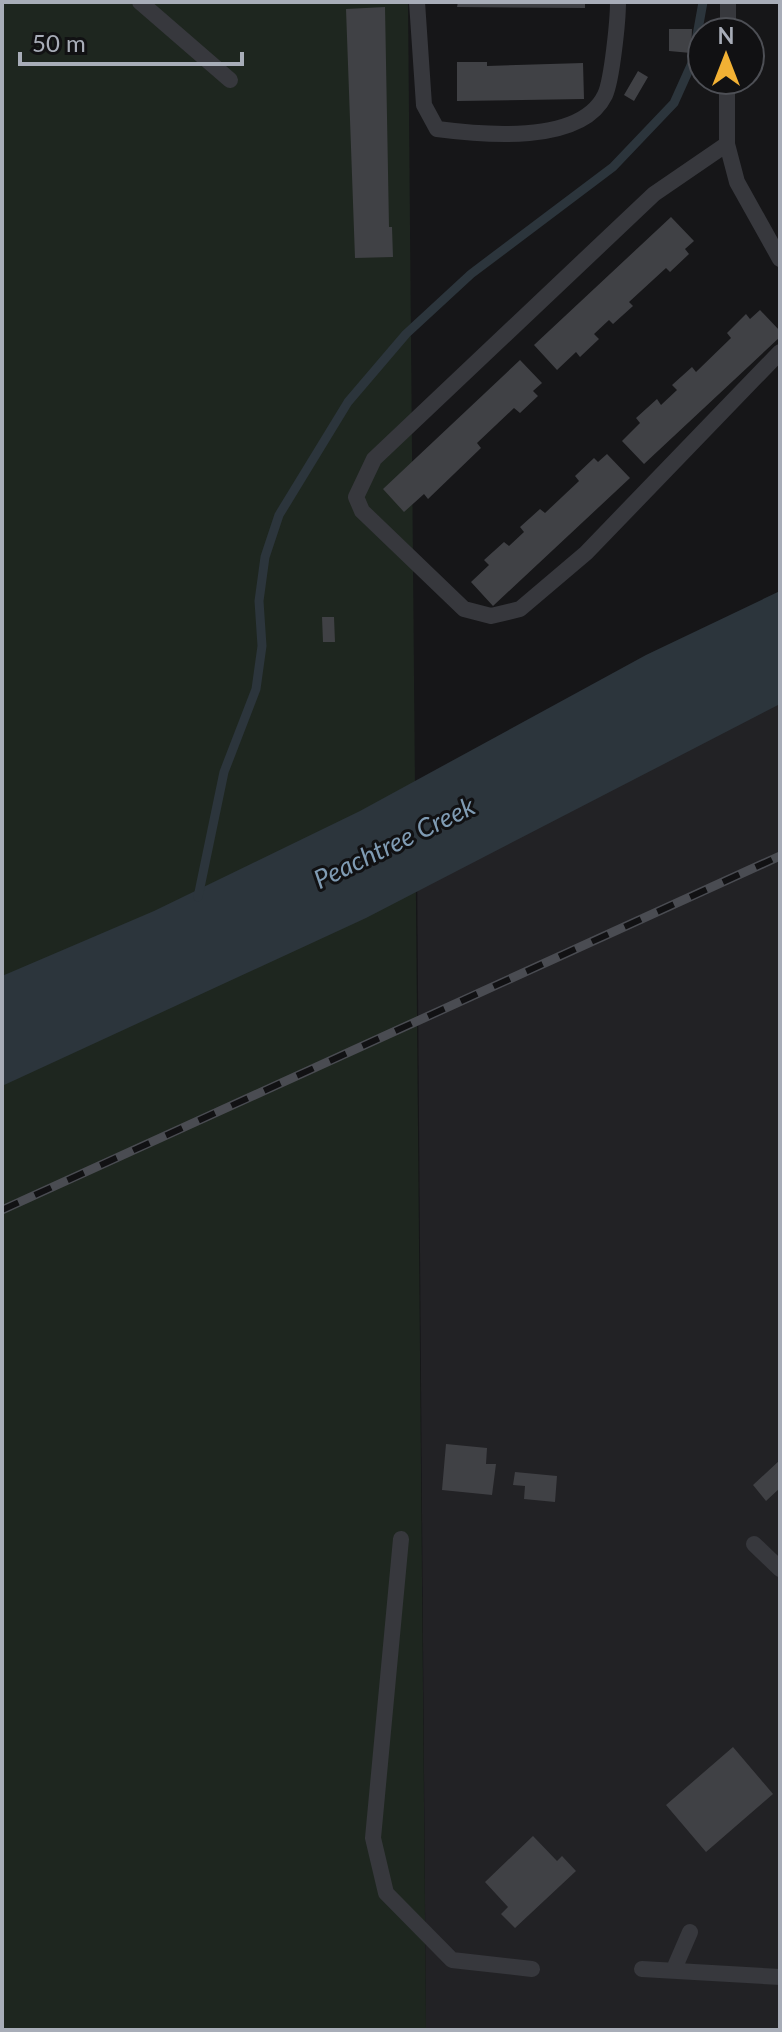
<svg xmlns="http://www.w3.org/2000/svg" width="782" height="2032" font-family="Lato,sans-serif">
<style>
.built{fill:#222225}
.green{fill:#1e261f}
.water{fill:#2c353c}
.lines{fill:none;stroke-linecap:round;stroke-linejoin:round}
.stream{stroke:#2c353c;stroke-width:9}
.building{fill:#404145}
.lane{stroke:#37383d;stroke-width:16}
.rail-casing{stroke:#4a4c52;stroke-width:9}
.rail{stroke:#111113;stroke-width:6;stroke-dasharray:18;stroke-linecap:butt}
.labels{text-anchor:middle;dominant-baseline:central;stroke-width:6;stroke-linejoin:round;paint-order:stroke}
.water-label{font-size:26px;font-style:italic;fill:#7f9bb3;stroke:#111113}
</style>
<rect width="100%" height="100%" fill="#161618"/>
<path class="built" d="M 780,646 L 780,2030 L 426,2030 L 417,857 Z"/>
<path class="green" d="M 2,2 L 408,2 L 426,2030 L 2,2030 Z"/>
<path class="water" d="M 780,591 L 780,704 L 366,918 L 2,1086 L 2,976 L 154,911 L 360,811 L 646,655 Z"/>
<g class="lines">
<path class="stream" d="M 198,897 L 224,772 L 256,689 L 262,646 L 259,601 L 265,557 L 279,515 L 348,402 L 406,334 L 471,274 L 613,167 L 674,103 L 692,63 L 703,2"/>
</g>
<path class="building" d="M 458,2 L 585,2 L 585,8 L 457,7 Z
M 385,7 L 389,227 L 392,227 L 393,257 L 355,258 L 346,9 Z
M 669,29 L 692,29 L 691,53 L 669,51 Z
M 457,62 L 487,62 L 487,66 L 583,63 L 584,99 L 457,101 Z
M 638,71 L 648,77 L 634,101 L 624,95 Z
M 671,217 L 694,241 L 685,249 L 689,254 L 670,272 L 666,268 L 629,302 L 633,306 L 613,324 L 609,320 L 594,334 L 599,339 L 580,357 L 576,352 L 557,370 L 534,345 Z
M 760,310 L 780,331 L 780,337 L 644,464 L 622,441 L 640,423 L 636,418 L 657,399 L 661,405 L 677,390 L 672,385 L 692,367 L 696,372 L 731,338 L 727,333 L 746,314 L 750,319 Z
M 520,360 L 542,383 L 533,391 L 538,396 L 520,413 L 514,408 L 477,443 L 481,448 L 428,499 L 424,494 L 404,512 L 383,489 Z
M 607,454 L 630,478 L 493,606 L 471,582 L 489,565 L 484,560 L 504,542 L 509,546 L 524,532 L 520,527 L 540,509 L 545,513 L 579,481 L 575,476 L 594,458 L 598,462 Z
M 322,617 L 334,617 L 335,642 L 323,642 Z
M 446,1444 L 487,1448 L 486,1464 L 496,1464 L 492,1495 L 442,1490 Z
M 780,1460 L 780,1488 L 766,1501 L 753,1485 Z
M 515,1472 L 557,1476 L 555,1502 L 524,1499 L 525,1486 L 513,1485 Z
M 733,1747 L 773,1794 L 706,1852 L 666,1805 Z
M 533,1836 L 557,1861 L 562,1856 L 576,1871 L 515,1928 L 501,1914 L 508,1907 L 485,1882 Z"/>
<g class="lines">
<path class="lane" d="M 140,2 L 230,80
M 417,2 L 424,105 L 437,129 C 483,135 581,145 605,95 C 612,80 618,20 618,2
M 728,32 L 728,2
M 727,80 L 727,144 L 737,182 L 780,259
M 727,144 L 654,194 L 374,459 L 356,497 L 362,511 L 464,609 L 491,616 L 520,609 L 586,553 L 780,352
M 401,1539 L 373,1838 L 386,1893 L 452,1960 L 532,1969
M 754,1544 L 780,1569
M 642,1969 L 780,1977
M 674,1969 L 690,1932"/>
<defs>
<path id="rail" d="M 2,1210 L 780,856"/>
</defs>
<use href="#rail" class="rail-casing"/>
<use href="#rail" class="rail"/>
</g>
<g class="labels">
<g class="water-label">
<text transform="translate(394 842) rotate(-26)">Peachtree Creek</text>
</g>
</g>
<rect width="782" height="2032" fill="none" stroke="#a8adb8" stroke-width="8"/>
<g transform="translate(726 56)"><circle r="38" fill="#111113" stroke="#4d4f55" stroke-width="2"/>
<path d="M0-6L14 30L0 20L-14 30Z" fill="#f2b134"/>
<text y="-12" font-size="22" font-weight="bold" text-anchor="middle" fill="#a8adb8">N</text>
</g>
<path d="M20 52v12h222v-12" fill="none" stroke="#a8adb8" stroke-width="4"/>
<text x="32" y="52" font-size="24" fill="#a8adb8" stroke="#111113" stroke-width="6" paint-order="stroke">50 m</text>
</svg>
